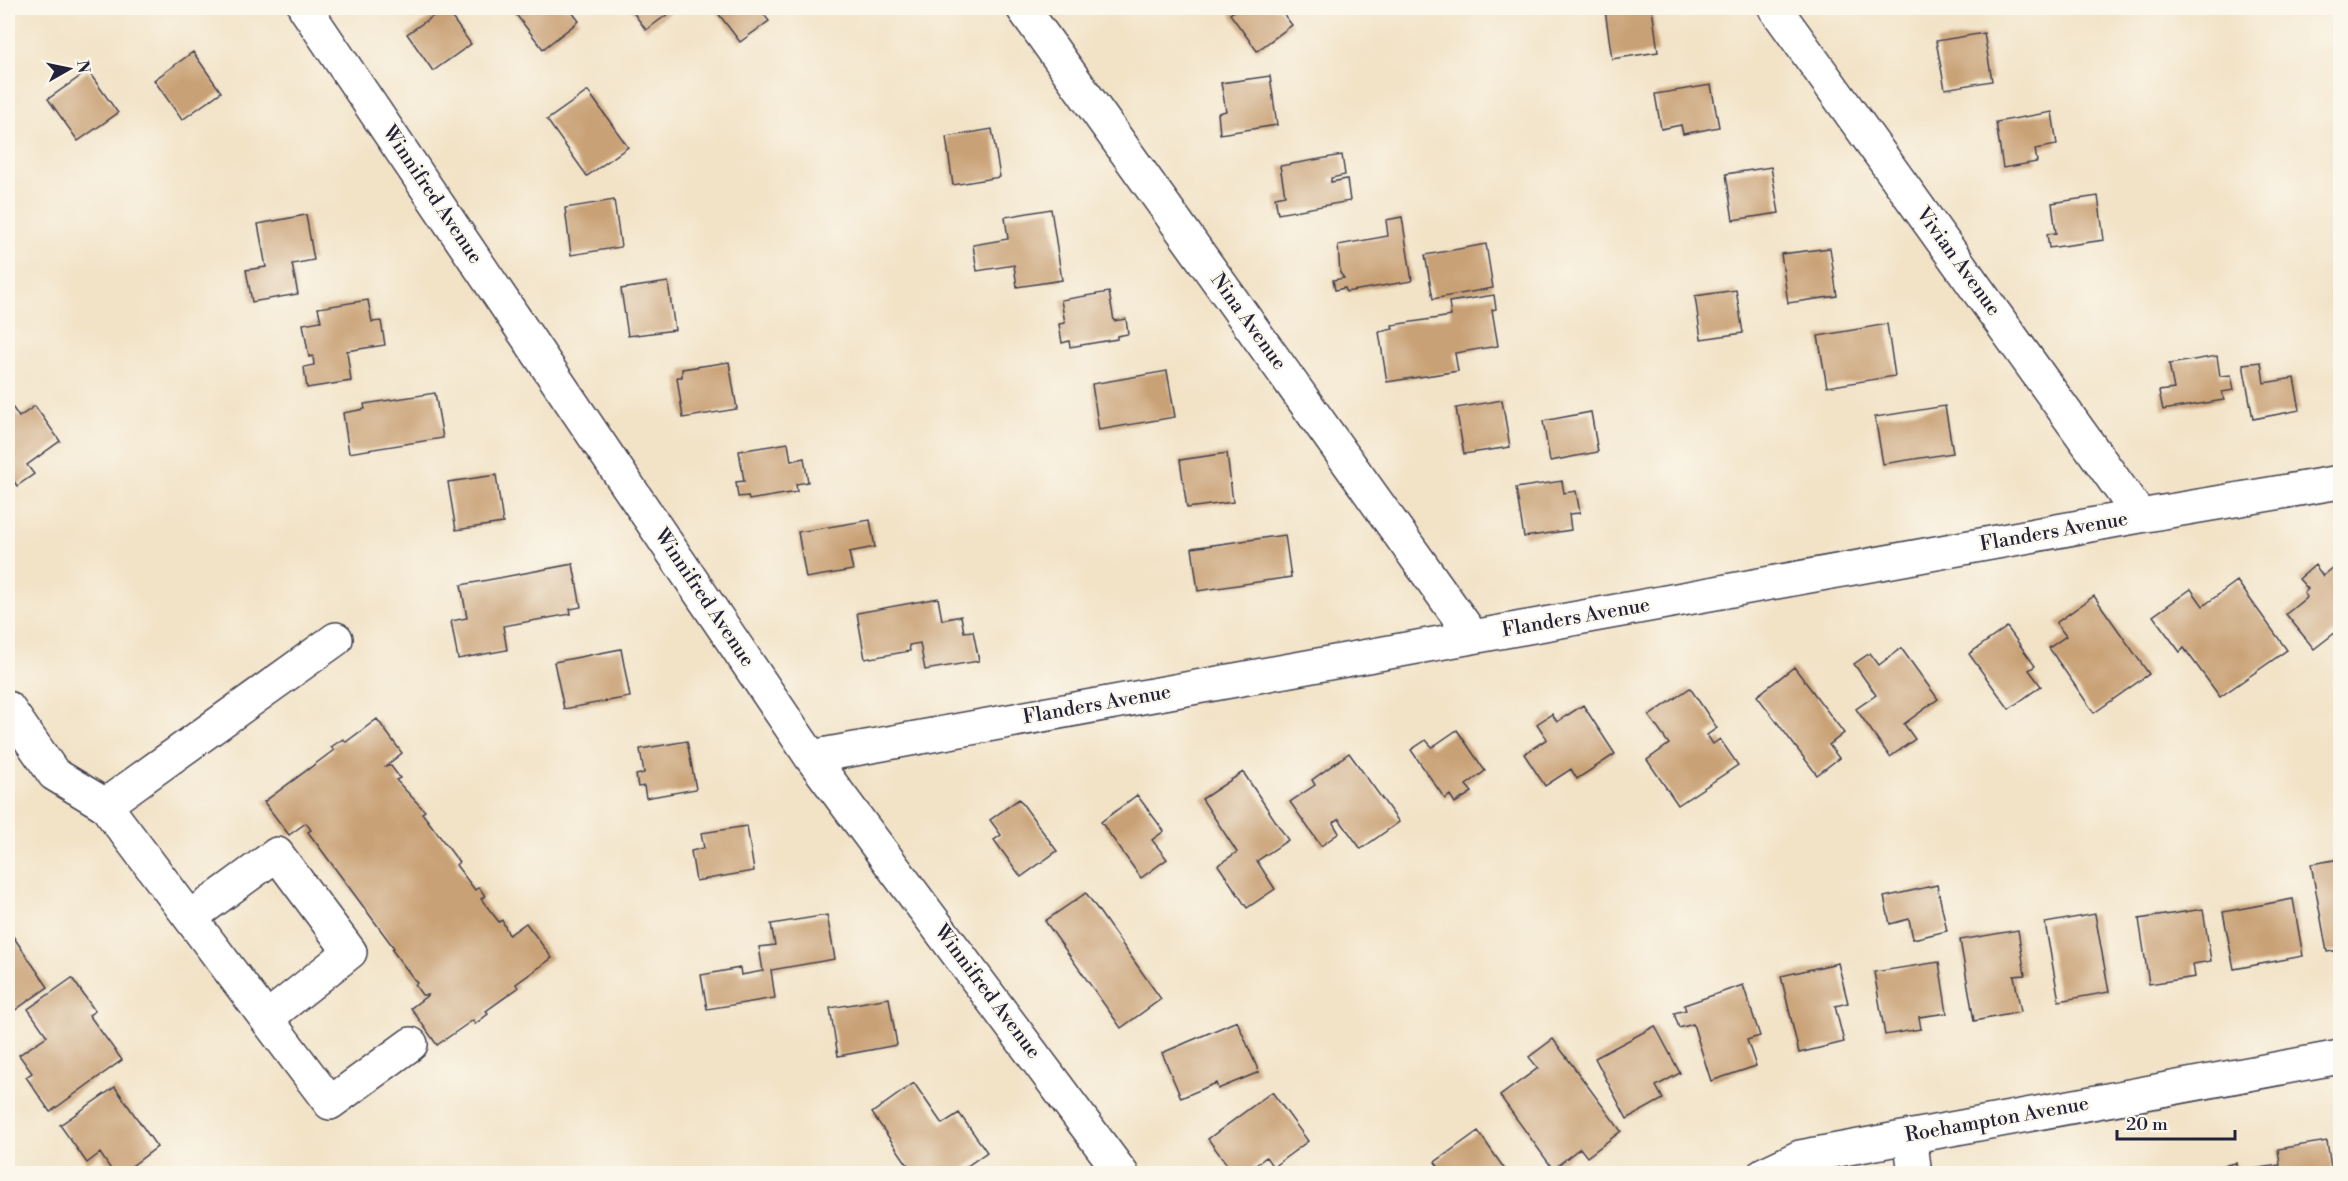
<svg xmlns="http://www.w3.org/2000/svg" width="2348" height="1181" font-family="'Libre Bodoni',serif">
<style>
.building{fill:#c9a176}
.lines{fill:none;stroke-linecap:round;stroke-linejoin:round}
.minor-casing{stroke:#413f50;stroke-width:36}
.minor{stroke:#fff;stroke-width:33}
.labels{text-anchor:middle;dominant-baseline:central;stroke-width:4.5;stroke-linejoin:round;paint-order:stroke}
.street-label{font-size:20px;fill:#22223b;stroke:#fbf7ec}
</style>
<rect width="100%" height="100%" fill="#fbf7ec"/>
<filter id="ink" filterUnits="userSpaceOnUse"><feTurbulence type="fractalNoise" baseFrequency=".0167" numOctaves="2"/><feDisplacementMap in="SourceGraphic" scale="12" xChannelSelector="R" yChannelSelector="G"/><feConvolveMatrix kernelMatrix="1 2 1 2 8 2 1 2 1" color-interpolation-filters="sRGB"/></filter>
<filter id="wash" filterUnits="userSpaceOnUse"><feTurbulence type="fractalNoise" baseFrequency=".008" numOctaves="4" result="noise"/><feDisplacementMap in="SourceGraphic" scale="24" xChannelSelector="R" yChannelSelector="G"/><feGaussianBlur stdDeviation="1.35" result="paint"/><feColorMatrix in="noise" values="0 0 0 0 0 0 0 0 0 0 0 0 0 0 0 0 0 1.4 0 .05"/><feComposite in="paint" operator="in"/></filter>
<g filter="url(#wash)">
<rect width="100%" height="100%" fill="#f2e3c7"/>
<g id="blocks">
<path class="building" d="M 445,8 L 471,44 L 433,71 L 407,34 Z
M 520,8 L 569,8 L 579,21 L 543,49 L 514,12 Z
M 630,8 L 676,8 L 646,30 Z
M 714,8 L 759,8 L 769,21 L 740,42 Z
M 1239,8 L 1279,8 L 1292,25 L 1257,51 L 1230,14 Z
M 1619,8 L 1652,8 L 1658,52 L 1612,59 L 1605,10 Z
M 1984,33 L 1992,81 L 1945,89 L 1936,41 Z
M 193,52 L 221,92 L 182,120 L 154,80 Z
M 88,71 L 118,113 L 78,141 L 48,99 Z
M 1270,76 L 1277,125 L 1220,134 L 1218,113 L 1226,111 L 1221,83 Z
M 1711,85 L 1719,127 L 1683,134 L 1681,125 L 1661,129 L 1655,94 Z
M 588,91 L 628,147 L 587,176 L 547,120 Z
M 2052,112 L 2057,145 L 2035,149 L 2037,162 L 2003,168 L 1996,122 Z
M 992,129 L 1000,177 L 953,185 L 946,137 Z
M 1342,155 L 1345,175 L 1331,178 L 1331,182 L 1347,179 L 1350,201 L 1278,214 L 1275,197 L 1285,195 L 1280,166 Z
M 1771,167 L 1779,213 L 1733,220 L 1726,174 Z
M 2098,196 L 2104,240 L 2049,248 L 2047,234 L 2056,233 L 2052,203 Z
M 614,200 L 621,247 L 571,255 L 565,208 Z
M 1051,209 L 1062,280 L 1017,287 L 1014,265 L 977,271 L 973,245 L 1008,239 L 1005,217 Z
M 306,215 L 314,260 L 292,264 L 298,294 L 252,302 L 246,270 L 266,267 L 258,224 Z
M 1402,217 L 1412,281 L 1346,292 L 1345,288 L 1335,290 L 1333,280 L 1344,278 L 1340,273 L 1338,245 L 1388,236 L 1386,220 Z
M 1486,244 L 1493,288 L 1433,299 L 1425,255 Z
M 1830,248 L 1837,296 L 1788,303 L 1781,254 Z
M 668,282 L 675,330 L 628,336 L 621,289 Z
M 1736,290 L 1743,333 L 1701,339 L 1695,296 Z
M 1109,292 L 1114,321 L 1126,319 L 1128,334 L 1117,336 L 1117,339 L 1070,347 L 1069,341 L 1062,343 L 1059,324 L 1065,323 L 1061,300 Z
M 1494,295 L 1496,309 L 1492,310 L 1498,346 L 1455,353 L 1458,371 L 1387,382 L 1379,332 L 1393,329 L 1392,325 L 1451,316 L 1449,302 Z
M 368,300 L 372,322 L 381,321 L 385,345 L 347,351 L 351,381 L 307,388 L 304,367 L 314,365 L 313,356 L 309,357 L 303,324 L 321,321 L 318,308 Z
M 1887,324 L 1895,376 L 1827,387 L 1818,336 Z
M 2217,356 L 2220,376 L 2231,375 L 2234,390 L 2222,392 L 2224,400 L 2163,410 L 2159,391 L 2174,389 L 2169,364 Z
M 729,362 L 737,409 L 683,418 L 677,377 L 682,377 L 682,369 Z
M 2261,362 L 2264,383 L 2294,378 L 2300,410 L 2253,419 L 2243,364 Z
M 1167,371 L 1175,417 L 1099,430 L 1092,384 Z
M 435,393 L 443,438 L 349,453 L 343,413 L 365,409 L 364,404 Z
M 1502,400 L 1510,447 L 1464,454 L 1456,408 Z
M 8,401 L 19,417 L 35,406 L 60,441 L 27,465 L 34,474 L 17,486 L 11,477 L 8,480 Z
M 1945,406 L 1953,453 L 1883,464 L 1875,417 Z
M 1591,412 L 1598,452 L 1550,461 L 1543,421 Z
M 788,443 L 791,461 L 804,458 L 808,482 L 796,484 L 797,492 L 749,500 L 748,496 L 738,497 L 736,482 L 744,481 L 739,451 Z
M 1227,453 L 1233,502 L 1187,508 L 1180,460 Z
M 496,475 L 503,523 L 456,530 L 448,482 Z
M 1562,481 L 1564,493 L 1576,491 L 1580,513 L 1569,514 L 1571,530 L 1524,537 L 1516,488 Z
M 870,520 L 875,547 L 849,552 L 853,570 L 806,578 L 798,532 Z
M 1285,535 L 1291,577 L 1198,591 L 1192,548 Z
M 2340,562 L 2340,638 L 2336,632 L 2314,649 L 2286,614 L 2307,597 L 2304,593 L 2308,589 L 2299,579 L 2315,565 L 2323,576 Z
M 573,564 L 581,607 L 570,609 L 571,614 L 503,626 L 507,650 L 458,659 L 451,621 L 467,618 L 461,585 Z
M 2237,581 L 2287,650 L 2220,697 L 2184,648 L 2180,652 L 2153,616 L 2191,589 L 2203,606 Z
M 2094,596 L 2149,674 L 2094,713 L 2049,648 L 2066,636 L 2056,623 Z
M 938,598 L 942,620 L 961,616 L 964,632 L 973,631 L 979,661 L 925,670 L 920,643 L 909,645 L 910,651 L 865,659 L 857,613 Z
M 2007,627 L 2035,666 L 2029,670 L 2041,686 L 2009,709 L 1969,654 Z
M 1901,648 L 1938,699 L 1904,724 L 1915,739 L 1890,757 L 1856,709 L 1876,695 L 1854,664 L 1870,653 L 1879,665 Z
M 621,649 L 630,697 L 564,709 L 554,662 Z
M 1794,667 L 1844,733 L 1829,745 L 1839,758 L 1817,775 L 1757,696 Z
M 1690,688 L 1717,728 L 1707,735 L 1713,744 L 1720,739 L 1738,765 L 1678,805 L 1647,760 L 1669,744 L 1649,716 Z
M 1583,705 L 1615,754 L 1577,779 L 1571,769 L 1545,786 L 1524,754 L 1547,739 L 1537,724 L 1552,714 L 1557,722 Z
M 377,719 L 402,753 L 386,766 L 391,766 L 400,778 L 396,780 L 425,811 L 422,813 L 459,862 L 456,865 L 475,890 L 479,887 L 485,896 L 481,899 L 499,922 L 502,920 L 509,935 L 526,923 L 552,958 L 516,984 L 518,988 L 486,1011 L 488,1014 L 475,1024 L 473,1020 L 437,1045 L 411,1008 L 428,995 L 422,995 L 415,985 L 417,983 L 392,950 L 394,948 L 308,832 L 311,830 L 306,823 L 289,835 L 264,802 L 334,750 L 331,747 L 343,739 L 346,742 Z
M 1457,730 L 1485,771 L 1466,785 L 1472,792 L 1455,803 L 1450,795 L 1445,799 L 1411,750 L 1426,740 L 1432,747 Z
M 687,741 L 696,789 L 646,798 L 644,786 L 638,787 L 636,775 L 644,773 L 640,749 Z
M 1349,753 L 1399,822 L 1361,849 L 1339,819 L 1333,823 L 1339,833 L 1321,846 L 1290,802 L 1315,785 L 1312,780 Z
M 1243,772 L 1288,840 L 1257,861 L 1275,889 L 1247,908 L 1218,865 L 1237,852 L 1202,799 Z
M 1137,795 L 1164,831 L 1152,840 L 1167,859 L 1141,878 L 1101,822 Z
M 1019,799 L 1057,851 L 1021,877 L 994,840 L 1001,835 L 990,820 Z
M 747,826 L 754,871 L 696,881 L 691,851 L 704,848 L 701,833 Z
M 2340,859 L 2340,950 L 2327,952 L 2311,864 Z
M 1937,885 L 1947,931 L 1913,939 L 1909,919 L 1890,924 L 1884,897 Z
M 1086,893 L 1161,999 L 1121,1028 L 1045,921 Z
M 2293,899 L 2303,956 L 2234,969 L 2223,912 Z
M 2203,909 L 2211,961 L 2193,964 L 2195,977 L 2149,984 L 2139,919 Z
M 2095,914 L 2109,992 L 2059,1001 L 2045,923 Z
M 827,915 L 835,959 L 771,970 L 775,998 L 707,1009 L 701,975 L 740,968 L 741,975 L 763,971 L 759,947 L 775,945 L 771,924 Z
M 8,929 L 48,987 L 8,1015 Z
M 2018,930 L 2025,975 L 2014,976 L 2021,1012 L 1974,1021 L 1960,940 Z
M 1939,962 L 1947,1013 L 1919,1017 L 1921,1029 L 1885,1035 L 1874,972 Z
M 1838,963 L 1848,1003 L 1835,1006 L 1844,1042 L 1799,1053 L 1781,976 Z
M 72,978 L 95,1011 L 89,1015 L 122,1060 L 50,1112 L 26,1077 L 32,1073 L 19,1055 L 47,1036 L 28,1009 Z
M 1743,985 L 1760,1036 L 1747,1040 L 1756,1066 L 1711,1081 L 1693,1024 L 1679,1028 L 1674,1013 L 1686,1010 L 1684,1005 Z
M 889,998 L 897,1045 L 838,1056 L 830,1008 Z
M 1237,1021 L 1259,1072 L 1218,1089 L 1216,1083 L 1181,1098 L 1162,1053 Z
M 1655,1026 L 1680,1073 L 1656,1086 L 1663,1099 L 1627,1119 L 1595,1058 Z
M 1553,1039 L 1621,1131 L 1587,1157 L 1580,1148 L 1553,1169 L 1500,1096 L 1538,1068 L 1529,1057 Z
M 914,1083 L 942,1124 L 959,1113 L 987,1152 L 956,1174 L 914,1174 L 872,1113 Z
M 115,1087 L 157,1147 L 121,1174 L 114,1174 L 100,1153 L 87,1163 L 60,1125 Z
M 1272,1092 L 1308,1141 L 1273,1167 L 1266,1157 L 1245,1174 L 1234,1174 L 1208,1139 Z
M 1478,1131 L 1508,1174 L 1443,1174 L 1435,1162 Z
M 2327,1141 L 2332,1174 L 2254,1174 L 2253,1169 L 2280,1165 L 2278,1149 Z
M 2236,1163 L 2238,1174 L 2202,1174 L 2201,1170 Z"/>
</g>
</g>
<g filter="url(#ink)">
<use href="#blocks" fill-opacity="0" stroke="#413f50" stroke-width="1.5"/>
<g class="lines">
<defs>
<path id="minor" d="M 305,8 L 811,757 L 1122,1174
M 1023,8 L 1473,637
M 1775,8 L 2140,516
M 8,708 L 54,774 L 105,805 L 330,1103 L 411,1044
M 811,757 L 2140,516 L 2340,482
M 105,805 L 336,639
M 191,917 L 277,854 L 350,952 L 267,1018
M 1910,1136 L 1915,1174
M 1764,1174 L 1800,1157 L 2340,1057"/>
</defs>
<use href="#minor" class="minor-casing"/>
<use href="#minor" class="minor"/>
</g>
</g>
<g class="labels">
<g class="street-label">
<text transform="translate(432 195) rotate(56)">Winnifred Avenue</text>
<text transform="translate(1958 262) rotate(54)">Vivian Avenue</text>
<text transform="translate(1248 322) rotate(54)">Nina Avenue</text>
<text transform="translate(2054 532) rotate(-10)">Flanders Avenue</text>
<text transform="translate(704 598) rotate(56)">Winnifred Avenue</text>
<text transform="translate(1576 618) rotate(-10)">Flanders Avenue</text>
<text transform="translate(1097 705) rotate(-10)">Flanders Avenue</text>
<text transform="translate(987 992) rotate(53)">Winnifred Avenue</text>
<text transform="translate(1997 1120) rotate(-10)">Roehampton Avenue</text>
</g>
</g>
<rect width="2348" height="1181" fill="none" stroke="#fbf7ec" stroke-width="30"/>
<g transform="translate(69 69) rotate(81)" stroke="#fbf7ec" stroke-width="4.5" paint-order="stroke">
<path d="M0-4.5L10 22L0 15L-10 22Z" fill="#22223b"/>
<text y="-9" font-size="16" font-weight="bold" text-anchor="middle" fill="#22223b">N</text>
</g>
<path d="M2117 1130v9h118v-9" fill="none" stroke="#22223b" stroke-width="3"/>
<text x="2126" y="1130" font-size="18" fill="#22223b" stroke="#fbf7ec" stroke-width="4.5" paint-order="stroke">20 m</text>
</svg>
